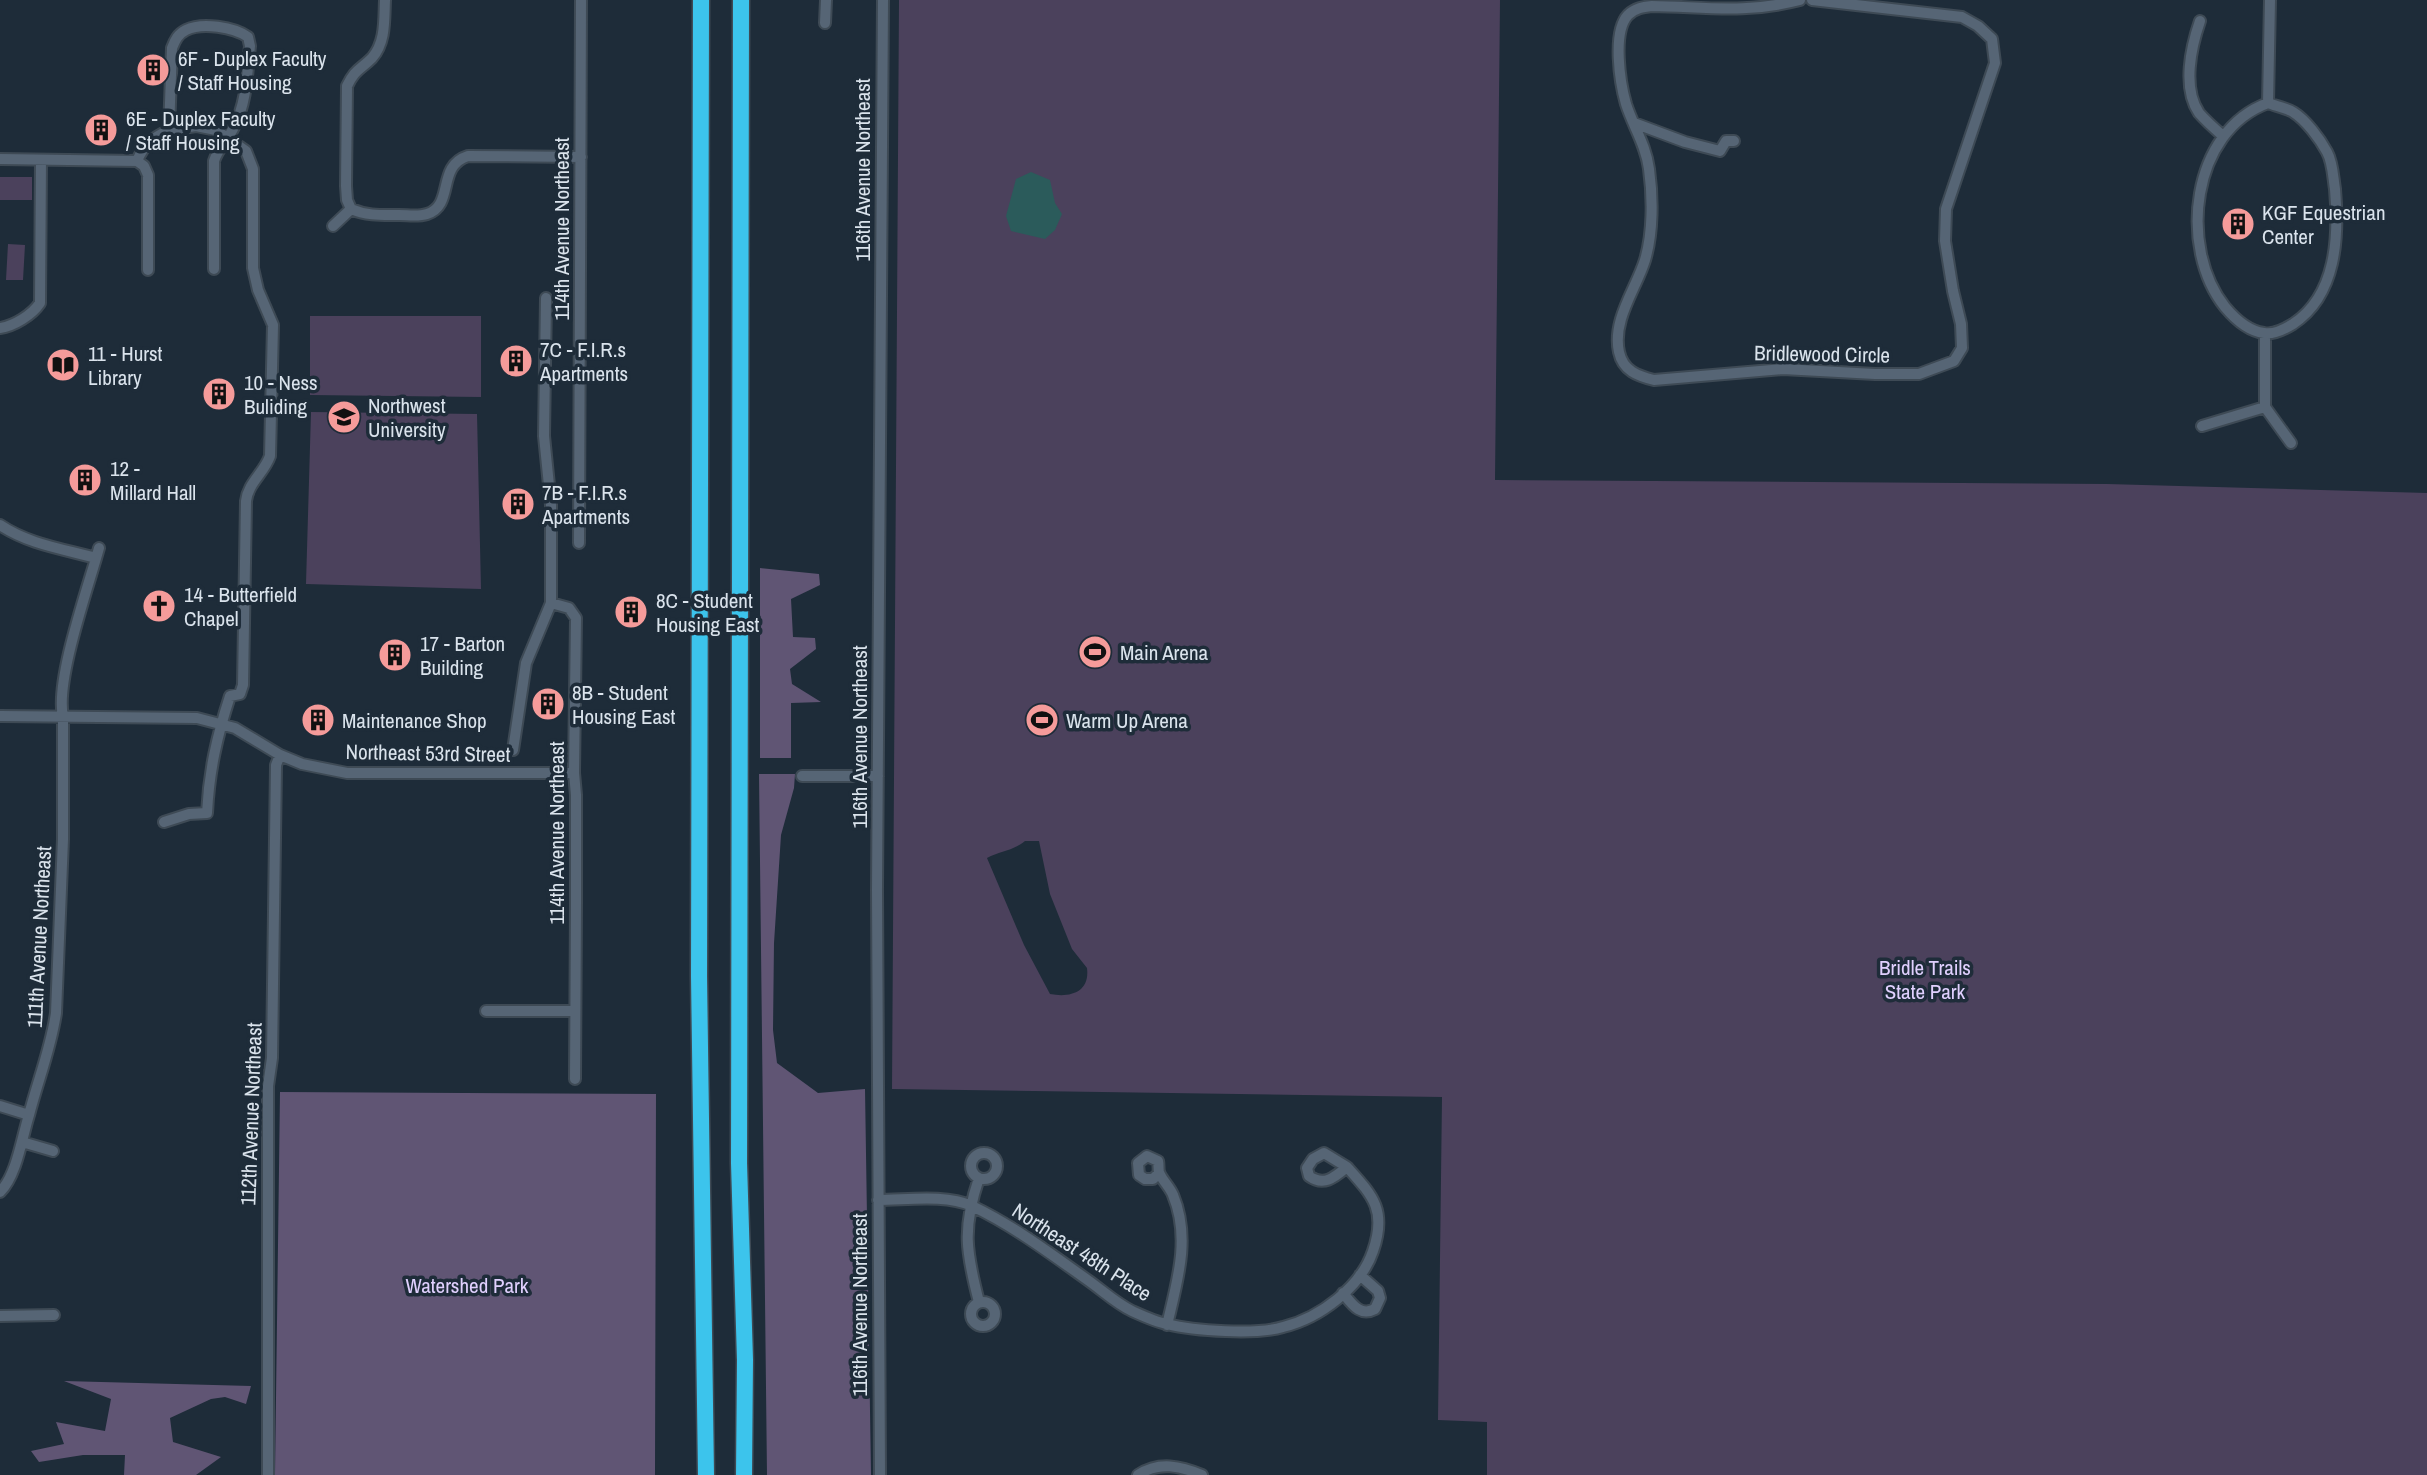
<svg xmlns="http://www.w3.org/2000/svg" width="2427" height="1475" font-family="'Archivo Narrow',sans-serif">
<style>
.green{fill:#4b415c;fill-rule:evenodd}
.forest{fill:#605574}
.water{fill:#2b5b5b}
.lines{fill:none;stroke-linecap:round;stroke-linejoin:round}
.minor-casing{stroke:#3e4a55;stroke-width:14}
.highway-casing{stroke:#3e4a55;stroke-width:19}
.minor{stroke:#566575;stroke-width:10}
.highway{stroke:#3cc4ec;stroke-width:16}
.labels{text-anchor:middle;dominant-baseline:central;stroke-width:7;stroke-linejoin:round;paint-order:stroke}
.poi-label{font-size:21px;fill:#dae3ec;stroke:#1e2c39;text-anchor:start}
.street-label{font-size:21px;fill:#dae3ec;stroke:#1e2c39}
.park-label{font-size:21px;fill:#e0d0fe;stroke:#1e2c39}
</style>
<rect width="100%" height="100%" fill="#1e2c39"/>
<path class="green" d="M 899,0 L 1500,0 L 1495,480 L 2107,484 L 2427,493 L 2427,1475 L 1487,1475 L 1487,1422 L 1438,1420 L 1442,1097 L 892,1089 ZM 1025,841 L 1039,841 L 1050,894 L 1072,949 L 1087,968 C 1090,992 1071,998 1050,994 L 1024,945 L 987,858 C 1000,851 1013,851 1025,841 Z
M 0,177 L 32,177 L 32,200 L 0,200 Z
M 8,244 L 25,245 L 23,280 L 6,280 Z
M 310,316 L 481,316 L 481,397 L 310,395 Z
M 311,412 L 477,414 L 481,589 L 306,584 Z"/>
<path class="forest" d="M 760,568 L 819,574 L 820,585 L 791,599 L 793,637 L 815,638 L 816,649 L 790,669 L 792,684 L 821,702 L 791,703 L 791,758 L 760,758 Z
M 759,774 L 795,774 L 794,788 L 781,835 L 774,943 L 773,1030 L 777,1063 L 818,1093 L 865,1089 L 871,1475 L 767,1475 Z
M 280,1092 L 656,1094 L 655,1475 L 275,1475 Z
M 64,1381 L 251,1386 L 246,1404 L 225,1397 L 211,1399 L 170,1418 L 173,1442 L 221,1457 L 196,1475 L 124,1475 L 125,1455 L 83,1455 L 39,1462 L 31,1451 L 64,1444 L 56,1422 L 105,1431 L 111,1399 Z"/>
<path class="water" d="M 1031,172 L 1050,180 L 1055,203 L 1062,214 L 1055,230 L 1045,239 L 1011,231 L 1006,216 L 1016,179 Z"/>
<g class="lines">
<defs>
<path id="minor" d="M 1800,0 C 1745,14 1707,7 1652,6 C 1643,7 1635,8 1628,15 C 1612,32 1620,83 1626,104 C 1633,126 1646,145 1649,169 C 1653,198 1653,233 1645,260 C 1636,289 1612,320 1619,352 C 1623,371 1638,376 1654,380 L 1783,369 L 1875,374 L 1919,374 L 1954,361 L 1962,348 L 1961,324 L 1953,291 L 1945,241 L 1946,209 L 1995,63 L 1992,39 L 1978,26 L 1962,17 L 1812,0
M 2200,21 C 2191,47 2182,88 2199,113 C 2206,121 2215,129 2223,136
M 825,23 L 826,0
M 2268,103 C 2276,106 2286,108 2293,112 C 2306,120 2320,139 2327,152 C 2333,163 2333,177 2335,189 C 2339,236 2337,295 2293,324 C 2285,329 2274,335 2264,333 C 2248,331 2235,319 2225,307 C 2178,248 2191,131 2268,103 Z
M 2268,103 L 2270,0
M 1634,123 L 1685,142 L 1720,151 L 1726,141 L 1734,141
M 0,159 L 137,161
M 351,209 C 367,216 382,215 399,215 C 408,215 418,217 427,214 C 455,205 436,166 468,156 L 581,157
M 351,209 L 347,200 L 346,186 L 347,86 C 355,69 360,70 372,58 C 386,42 384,20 385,0
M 333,226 L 351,209
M 148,270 L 148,175 L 144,166 L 137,161 C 144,144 153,138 169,130 L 172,48 C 175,40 178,34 186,30 C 202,22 234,27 248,37 L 250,46 C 247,73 247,102 234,127 C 228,140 218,148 214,161 L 214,269
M 0,328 C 14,326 32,315 40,303 L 41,160
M 2265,334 L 2265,407 L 2291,443
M 2202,426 L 2265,407
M 0,525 C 28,544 63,549 96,558
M 579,543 L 581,0
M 551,603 L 569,608 L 576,618 L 574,773 L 576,795 L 576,903 L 575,1079
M 0,716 L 197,718 L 235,728 L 280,755 L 302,764 L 347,773 L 574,773
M 513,750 L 526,663 L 551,603 L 551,505 L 544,436 L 546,298
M 802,776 L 878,776
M 164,822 L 189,814 L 207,813 C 209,771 217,736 230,696 L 240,694 L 243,685 L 246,501 C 248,483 264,473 270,456 L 273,325 L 258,290 L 253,268 L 253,169 L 246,151 L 216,130 L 196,126 L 169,130
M 486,1011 L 575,1011
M 0,1106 L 29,1115
M 22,1142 L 53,1151
M971 1166a13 13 0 1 1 26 0a13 13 0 1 1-26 0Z
M 1159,1173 L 1153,1179 L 1145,1179 L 1139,1175 L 1138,1163 L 1147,1156 L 1158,1161 C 1159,1165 1158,1168 1159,1172 C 1161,1179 1170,1187 1173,1195 C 1191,1238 1177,1282 1167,1325
M 0,1192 C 17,1175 22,1137 29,1115 C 38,1080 51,1048 56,1013 L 63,839 L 63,717 C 55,680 88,588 99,548
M 878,1200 C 907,1200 945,1194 972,1206 C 1014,1226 1051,1254 1089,1281 C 1103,1291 1117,1304 1132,1311 C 1143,1316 1156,1322 1167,1324 C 1194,1331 1257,1335 1283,1327 C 1320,1318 1361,1287 1373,1251 C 1387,1210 1373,1196 1347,1167 C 1335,1177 1324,1187 1309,1176 L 1307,1168 L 1313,1159 L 1324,1153 L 1347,1167
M 1343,1293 C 1352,1304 1360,1317 1375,1309 L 1380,1298 L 1378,1291 L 1360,1275
M971 1314a12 12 0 1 1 24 0a12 12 0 1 1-24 0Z
M 979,1302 C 966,1252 962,1228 979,1178
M 0,1316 L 54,1315
M 268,1475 L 268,1086 L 272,1058 L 276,765 L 280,755
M 880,1475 L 877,890 L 883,0
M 1138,1475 C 1159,1461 1181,1466 1202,1475"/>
<path id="highway" d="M 701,0 L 699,976 L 706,1475
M 741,0 L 739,1163 L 745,1360 L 744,1475"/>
</defs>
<use href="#minor" class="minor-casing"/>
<use href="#highway" class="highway-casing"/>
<use href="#minor" class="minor"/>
<use href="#highway" class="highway"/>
</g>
<defs>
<symbol id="building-disc" viewBox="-11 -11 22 22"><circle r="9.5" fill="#f59b9a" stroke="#1e2c39"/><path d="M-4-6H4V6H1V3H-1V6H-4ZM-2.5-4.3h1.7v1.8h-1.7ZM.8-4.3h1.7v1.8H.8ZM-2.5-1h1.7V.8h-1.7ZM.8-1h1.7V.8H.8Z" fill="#111"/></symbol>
<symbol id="library-disc" viewBox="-11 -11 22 22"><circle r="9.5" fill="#f59b9a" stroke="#1e2c39"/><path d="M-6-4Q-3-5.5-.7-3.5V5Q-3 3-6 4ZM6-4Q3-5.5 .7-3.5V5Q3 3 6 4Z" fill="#111"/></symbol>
<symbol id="university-disc" viewBox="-11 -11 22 22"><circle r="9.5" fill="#f59b9a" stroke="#1e2c39"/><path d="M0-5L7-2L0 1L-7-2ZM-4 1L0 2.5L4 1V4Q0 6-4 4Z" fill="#111"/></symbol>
<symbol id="church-disc" viewBox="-11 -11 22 22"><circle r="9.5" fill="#f59b9a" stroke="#1e2c39"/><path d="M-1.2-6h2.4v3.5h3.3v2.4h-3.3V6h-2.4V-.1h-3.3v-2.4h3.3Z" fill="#111"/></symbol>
<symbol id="stadium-disc" viewBox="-11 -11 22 22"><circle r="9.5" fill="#f59b9a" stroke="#1e2c39"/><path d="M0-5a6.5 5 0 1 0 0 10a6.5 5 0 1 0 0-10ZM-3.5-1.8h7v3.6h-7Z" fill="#111"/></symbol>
</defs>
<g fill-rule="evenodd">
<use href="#building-disc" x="134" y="51" width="38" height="38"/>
<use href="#building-disc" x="82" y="111" width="38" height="38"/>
<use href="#building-disc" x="2219" y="205" width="38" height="38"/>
<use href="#building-disc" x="497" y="342" width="38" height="38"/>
<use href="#library-disc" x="44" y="346" width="38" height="38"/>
<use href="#building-disc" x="200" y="375" width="38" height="38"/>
<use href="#university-disc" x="325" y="398" width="38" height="38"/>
<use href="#building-disc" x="66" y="461" width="38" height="38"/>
<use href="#building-disc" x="499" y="485" width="38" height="38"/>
<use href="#church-disc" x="140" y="587" width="38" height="38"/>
<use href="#building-disc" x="612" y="593" width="38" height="38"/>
<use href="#stadium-disc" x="1076" y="633" width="38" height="38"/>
<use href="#building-disc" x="376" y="636" width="38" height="38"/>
<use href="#building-disc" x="529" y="685" width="38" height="38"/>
<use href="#building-disc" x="299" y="701" width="38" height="38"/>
<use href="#stadium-disc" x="1023" y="701" width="38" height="38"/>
</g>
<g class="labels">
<g class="poi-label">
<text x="178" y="58">6F - Duplex Faculty<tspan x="178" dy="24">/ Staff Housing</tspan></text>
<text x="126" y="118">6E - Duplex Faculty<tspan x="126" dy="24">/ Staff Housing</tspan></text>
<text x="2262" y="212">KGF Equestrian<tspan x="2262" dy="24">Center</tspan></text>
<text x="540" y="349">7C - F.I.R.s<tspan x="540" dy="24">Apartments</tspan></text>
<text x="88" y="353">11 - Hurst<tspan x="88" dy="24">Library</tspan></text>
<text x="244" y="382">10 - Ness<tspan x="244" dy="24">Buliding</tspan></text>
<text x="368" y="405">Northwest<tspan x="368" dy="24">University</tspan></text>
<text x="110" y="468">12 -<tspan x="110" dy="24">Millard Hall</tspan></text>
<text x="542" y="492">7B - F.I.R.s<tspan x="542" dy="24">Apartments</tspan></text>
<text x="184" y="594">14 - Butterfield<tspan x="184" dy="24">Chapel</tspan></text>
<text x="656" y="600">8C - Student<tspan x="656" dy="24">Housing East</tspan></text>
<text x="420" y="643">17 - Barton<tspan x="420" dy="24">Building</tspan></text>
<text x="1120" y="652">Main Arena</text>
<text x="572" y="692">8B - Student<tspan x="572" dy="24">Housing East</tspan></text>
<text x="342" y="720">Maintenance Shop</text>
<text x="1066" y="720">Warm Up Arena</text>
</g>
<g class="street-label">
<text transform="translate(862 170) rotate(-90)">116th Avenue Northeast</text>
<text transform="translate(561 229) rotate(-90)">114th Avenue Northeast</text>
<text transform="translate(1822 354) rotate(1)">Bridlewood Circle</text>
<text transform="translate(859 737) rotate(-90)">116th Avenue Northeast</text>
<text transform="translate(428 753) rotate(1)">Northeast 53rd Street</text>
<text transform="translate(556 833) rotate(-90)">114th Avenue Northeast</text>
<text transform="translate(39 937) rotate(-87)">111th Avenue Northeast</text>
<text transform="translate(251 1114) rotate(-88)">112th Avenue Northeast</text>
<text transform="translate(1082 1252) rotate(33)">Northeast 48th Place</text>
<text transform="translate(859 1305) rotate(-90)">116th Avenue Northeast</text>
</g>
<g class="park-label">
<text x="1925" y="967">Bridle Trails<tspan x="1925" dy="24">State Park</tspan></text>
<text x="467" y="1285">Watershed Park</text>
</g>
</g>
</svg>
